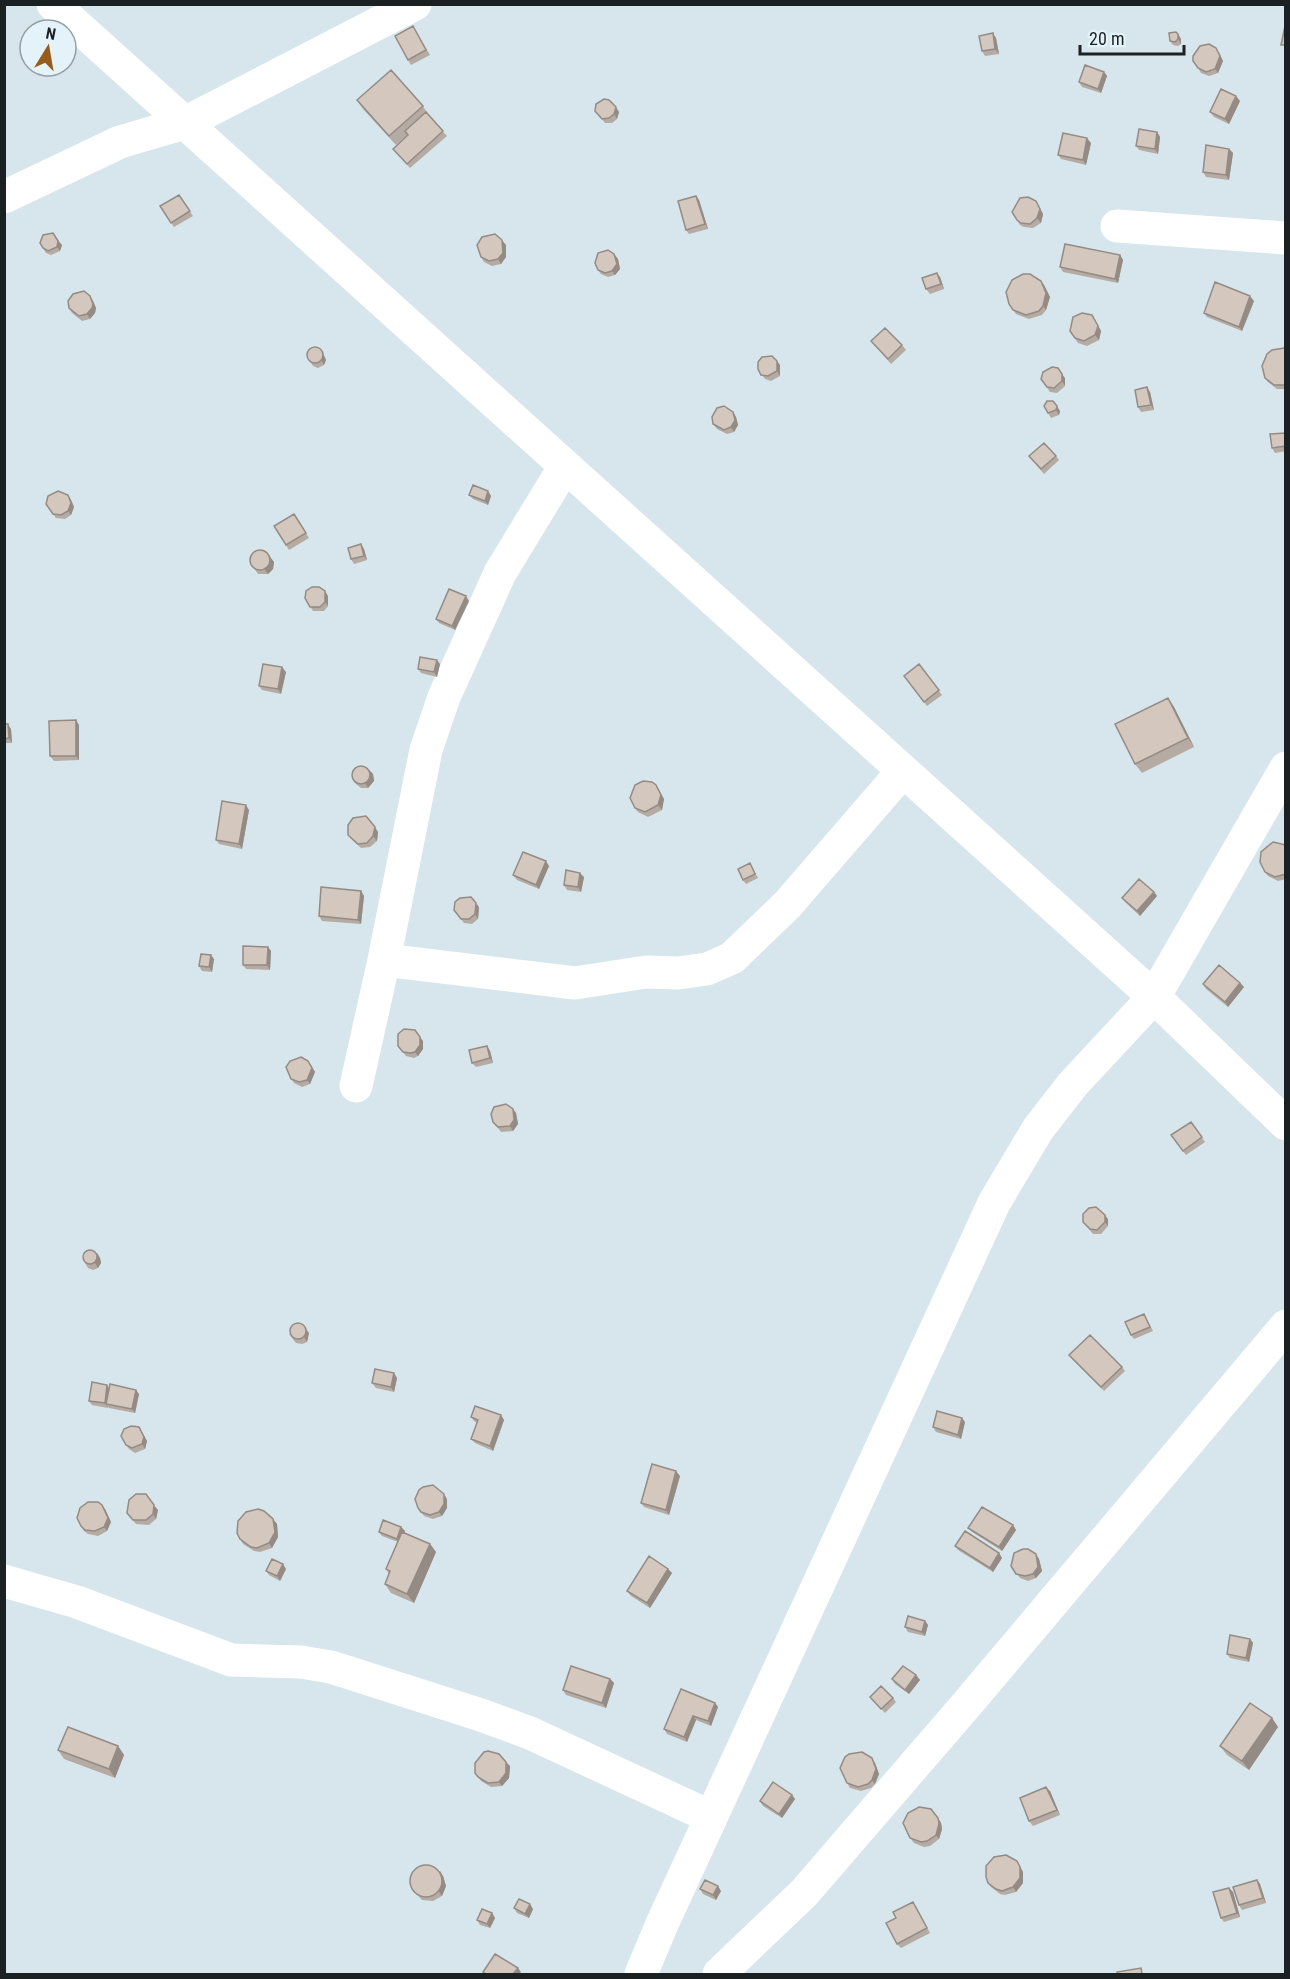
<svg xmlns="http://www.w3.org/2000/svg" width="1290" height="1979" font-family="'Roboto Condensed',sans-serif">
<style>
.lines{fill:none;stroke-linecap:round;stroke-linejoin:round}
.minor{stroke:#fff;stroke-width:33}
.wall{fill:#b5aba3}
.shaded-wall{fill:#948b85}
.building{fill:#d3c7be;stroke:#948b85;stroke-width:1.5}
</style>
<rect width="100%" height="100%" fill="#d7e6ec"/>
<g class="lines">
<path class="minor" d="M 53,4 L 1154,997 L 1286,1124
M 4,197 L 120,142 L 185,123 L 415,4
M 1117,226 L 1286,238
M 384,960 L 575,983 L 646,972 L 678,973 L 707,969 L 732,958 L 788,904 L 903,771
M 356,1086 L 384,960 L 426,750 L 444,697 L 500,573 L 565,466
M 4,1581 L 77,1602 L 231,1660 L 301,1662 L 331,1667 L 481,1715 L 530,1733 L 711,1817
M 641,1974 L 662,1924 L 994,1203 L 1038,1129 L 1073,1084 L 1154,997 L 1286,768
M 719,1974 L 804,1893 L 967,1704 L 1286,1326"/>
</g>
<path class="wall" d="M 416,31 L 430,55 L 411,65 L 408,60 Z
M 1178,34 L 1181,39 L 1181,44 L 1178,46 L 1173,45 L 1170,41 Z
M 996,38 L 999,54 L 985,56 L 982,51 Z
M 1219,52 L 1223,61 L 1218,73 L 1209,76 L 1201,73 L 1198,68 Z
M 1104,72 L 1107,76 L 1101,93 L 1082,87 L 1079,82 Z
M 357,100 L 423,106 L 429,116 L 447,136 L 410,168 L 393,149 L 407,135 L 396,145 L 363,109 Z
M 1240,101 L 1229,124 L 1214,117 L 1210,112 Z
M 595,111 L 619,112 L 617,119 L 612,123 L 605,123 Z
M 1157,132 L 1160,137 L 1158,154 L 1139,150 L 1136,146 Z
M 1091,143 L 1086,165 L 1061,159 L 1058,155 Z
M 1229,149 L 1233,153 L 1229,180 L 1206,177 L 1203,172 Z
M 179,195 L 193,216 L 174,227 L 160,206 Z
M 696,196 L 699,200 L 708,229 L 689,234 L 686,230 Z
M 1036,201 L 1043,214 L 1041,223 L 1033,228 L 1024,227 L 1020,225 L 1017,220 Z
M 53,233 L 62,245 L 60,251 L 51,255 L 46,253 L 43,248 Z
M 506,245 L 506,257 L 501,264 L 492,266 L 484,262 L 481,257 Z
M 614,254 L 618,259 L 620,269 L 615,275 L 608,277 L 601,274 L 598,270 Z
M 1120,255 L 1123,260 L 1118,283 L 1063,272 L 1060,267 Z
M 940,277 L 944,289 L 930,294 L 926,289 Z
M 1041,281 L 1044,285 L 1050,297 L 1046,310 L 1042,315 L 1029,319 L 1016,314 L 1009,304 Z
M 90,296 L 93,301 L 96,308 L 95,313 L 90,319 L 82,321 L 72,313 L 69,308 Z
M 1254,301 L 1242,331 L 1207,317 L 1204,313 Z
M 1095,320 L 1101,331 L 1099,340 L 1087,346 L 1078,343 L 1070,331 Z
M 871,341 L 902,345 L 906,350 L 891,364 Z
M 1286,349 L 1286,389 L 1277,389 L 1268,382 L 1265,378 Z
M 322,351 L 326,360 L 324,365 L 318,368 L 313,366 L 310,361 Z
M 780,365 L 780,376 L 771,381 L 765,379 L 758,369 Z
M 1065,378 L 1065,386 L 1057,393 L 1050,392 L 1041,379 Z
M 1150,392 L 1154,410 L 1141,412 L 1138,407 Z
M 1044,406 L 1060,411 L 1059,415 L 1051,418 Z
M 733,412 L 736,417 L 738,425 L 734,432 L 727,434 L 717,429 L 713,424 Z
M 1286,433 L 1286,451 L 1275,453 L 1272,448 Z
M 1029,456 L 1056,456 L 1059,460 L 1044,474 Z
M 488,491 L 491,496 L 488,505 L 473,499 L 469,495 Z
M 68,495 L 71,500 L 74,507 L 71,515 L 65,519 L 56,518 L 46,504 Z
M 294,514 L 309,538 L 289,550 L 274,526 Z
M 364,549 L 367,560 L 354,564 L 351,559 Z
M 270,557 L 274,562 L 273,569 L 268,574 L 258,574 L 251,564 Z
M 328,596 L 328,606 L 324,611 L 313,611 L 305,598 Z
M 469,601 L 455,630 L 439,623 L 436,619 Z
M 440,664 L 437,677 L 421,673 L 418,669 Z
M 919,664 L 942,695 L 927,706 L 904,676 Z
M 286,672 L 281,694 L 262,690 L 259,686 Z
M 1168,698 L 1174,707 L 1194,747 L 1142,773 L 1135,764 Z
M 4,724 L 11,729 L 12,743 L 4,743 Z
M 79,725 L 79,760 L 54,761 L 50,756 Z
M 369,770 L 373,774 L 374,781 L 368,788 L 361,788 L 356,784 L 353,780 Z
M 656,785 L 664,799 L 662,810 L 648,817 L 638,812 L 635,808 Z
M 249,810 L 242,849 L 219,844 L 216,840 Z
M 378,832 L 377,841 L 370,847 L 361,848 L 351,839 L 348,835 Z
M 1286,845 L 1286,879 L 1278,881 L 1268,876 L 1265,872 Z
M 750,863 L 758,878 L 746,884 L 743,880 Z
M 549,866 L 539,889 L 517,880 L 513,875 Z
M 584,877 L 581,892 L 567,890 L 564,885 Z
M 361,891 L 364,896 L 361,924 L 322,921 L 319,916 Z
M 1154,892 L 1157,896 L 1140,916 L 1125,902 L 1122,898 Z
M 479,907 L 478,919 L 472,924 L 464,923 L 454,910 Z
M 268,947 L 271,951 L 270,970 L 246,969 L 243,965 Z
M 214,959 L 212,972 L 202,971 L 199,966 Z
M 1240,983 L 1244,987 L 1228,1007 L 1206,989 L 1203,984 Z
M 423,1041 L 423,1049 L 418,1056 L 414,1058 L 406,1056 L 398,1046 Z
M 487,1046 L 490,1051 L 493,1063 L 476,1067 L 472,1063 Z
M 311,1065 L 315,1072 L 310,1084 L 302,1087 L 294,1083 L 291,1079 Z
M 513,1109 L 516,1113 L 518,1124 L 513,1131 L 501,1132 L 493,1122 Z
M 1191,1122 L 1205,1142 L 1186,1155 L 1171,1135 Z
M 1108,1219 L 1108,1226 L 1101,1234 L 1093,1234 L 1083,1222 Z
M 97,1253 L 100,1258 L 101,1263 L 98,1268 L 93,1270 L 88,1268 L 85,1263 Z
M 1144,1314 L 1153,1331 L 1134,1339 L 1131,1335 Z
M 309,1333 L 307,1342 L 302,1344 L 296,1343 L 289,1334 Z
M 1069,1355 L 1122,1367 L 1125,1371 L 1104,1391 L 1072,1359 Z
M 394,1373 L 397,1378 L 394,1392 L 376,1388 L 372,1383 Z
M 107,1385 L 109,1388 L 139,1394 L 135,1413 L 109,1408 L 108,1407 L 108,1408 L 92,1405 L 89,1401 Z
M 501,1415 L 504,1420 L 493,1451 L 475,1443 L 471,1439 L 477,1423 L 474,1421 L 471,1417 Z
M 965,1422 L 961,1439 L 936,1432 L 933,1427 Z
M 142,1432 L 147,1441 L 145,1449 L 135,1453 L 129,1449 L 126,1445 Z
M 680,1476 L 669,1515 L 644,1507 L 641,1503 Z
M 447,1499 L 447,1508 L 442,1516 L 433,1519 L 424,1516 L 418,1508 Z
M 105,1509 L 111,1522 L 107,1531 L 98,1536 L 88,1534 L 84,1531 L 81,1526 Z
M 158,1510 L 156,1519 L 149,1525 L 136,1524 L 127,1513 Z
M 273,1519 L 277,1524 L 278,1537 L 272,1548 L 260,1552 L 254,1551 L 243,1544 L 240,1539 Z
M 1013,1525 L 1016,1530 L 1002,1551 L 972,1532 L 968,1528 Z
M 401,1527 L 405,1531 L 404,1533 L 430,1544 L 436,1552 L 414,1603 L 391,1593 L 385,1584 L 389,1574 L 386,1569 L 398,1542 L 382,1536 L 379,1532 Z
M 955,1546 L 999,1553 L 1002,1558 L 993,1572 L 958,1550 Z
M 1036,1554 L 1039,1559 L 1042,1571 L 1036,1578 L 1028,1581 L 1020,1578 L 1011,1566 Z
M 286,1569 L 280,1581 L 269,1575 L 266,1571 Z
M 668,1569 L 672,1573 L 650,1608 L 631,1596 L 627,1591 Z
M 925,1621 L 928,1625 L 925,1636 L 908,1632 L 905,1627 Z
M 1250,1639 L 1253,1643 L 1249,1662 L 1230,1658 L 1227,1654 Z
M 916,1675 L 920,1680 L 909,1694 L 895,1684 L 892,1679 Z
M 610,1679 L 614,1683 L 606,1708 L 566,1695 L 563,1690 Z
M 870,1697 L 893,1698 L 896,1702 L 885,1713 Z
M 715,1703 L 718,1707 L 711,1726 L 696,1720 L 687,1742 L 667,1734 L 664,1729 Z
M 1272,1718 L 1278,1727 L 1249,1770 L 1227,1755 L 1220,1746 Z
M 118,1746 L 124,1755 L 115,1778 L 64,1759 L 58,1750 Z
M 875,1763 L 879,1774 L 875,1784 L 871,1788 L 861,1791 L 850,1788 L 847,1783 Z
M 510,1766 L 509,1778 L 502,1786 L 491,1787 L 481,1781 L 475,1773 Z
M 1050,1791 L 1060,1815 L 1033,1826 L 1029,1821 Z
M 792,1795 L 795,1799 L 782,1818 L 763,1806 L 760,1801 Z
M 938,1818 L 941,1823 L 942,1829 L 939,1839 L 930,1846 L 924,1847 L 914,1843 L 910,1838 Z
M 1017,1861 L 1023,1872 L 1023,1883 L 1016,1892 L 1005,1895 L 1000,1894 L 991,1887 L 988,1883 Z
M 443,1876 L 446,1886 L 442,1896 L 433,1901 L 422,1900 L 411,1888 Z
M 1257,1880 L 1260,1884 L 1266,1903 L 1242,1910 L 1239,1905 Z
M 1229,1888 L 1233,1892 L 1240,1917 L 1224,1922 L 1221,1918 Z
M 700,1889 L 721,1891 L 716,1900 L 703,1894 Z
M 916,1906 L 930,1933 L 901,1948 L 897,1944 Z
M 514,1908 L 533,1909 L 529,1918 L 517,1913 Z
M 492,1913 L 495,1918 L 490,1928 L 480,1925 L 477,1920 Z"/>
<path class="shaded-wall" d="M 993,33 L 996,38 L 999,54 L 995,49 Z
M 1178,34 L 1181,39 L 1181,44 L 1178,39 Z
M 1216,48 L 1223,61 L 1218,73 L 1215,69 Z
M 1104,72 L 1107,76 L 1101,93 L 1098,89 Z
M 1236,96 L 1240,101 L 1229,124 L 1225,119 Z
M 616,107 L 619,112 L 617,119 L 614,114 Z
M 1157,132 L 1160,137 L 1158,154 L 1155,149 Z
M 1087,138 L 1091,143 L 1086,165 L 1083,160 Z
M 1229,149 L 1233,153 L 1229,180 L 1226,175 Z
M 696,196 L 699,200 L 708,229 L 705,224 Z
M 1036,201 L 1043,214 L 1041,223 L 1037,218 Z
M 502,240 L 506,245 L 506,257 L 501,264 L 498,259 Z
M 58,241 L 62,245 L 60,251 L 57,247 Z
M 614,254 L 618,259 L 620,269 L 615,275 L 612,271 Z
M 1120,255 L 1123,260 L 1118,283 L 1115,279 Z
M 937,273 L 940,277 L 944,289 L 941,284 Z
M 1041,281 L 1044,285 L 1050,297 L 1046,310 L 1043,306 Z
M 90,296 L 93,301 L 96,308 L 95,313 L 90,319 L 87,314 Z
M 1250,296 L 1254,301 L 1242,331 L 1239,327 Z
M 1095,320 L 1101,331 L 1099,340 L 1095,335 Z
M 322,351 L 326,360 L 324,365 L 321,360 Z
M 777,361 L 780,365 L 780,376 L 777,371 Z
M 1062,374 L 1065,378 L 1065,386 L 1062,381 Z
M 1147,387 L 1150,392 L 1154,410 L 1151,405 Z
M 1057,406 L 1060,411 L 1059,415 L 1056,410 Z
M 733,412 L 736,417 L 738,425 L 734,432 L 731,427 Z
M 488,491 L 491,496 L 488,505 L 485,501 Z
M 68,495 L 71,500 L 74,507 L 71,515 L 68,511 Z
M 361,544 L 364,549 L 367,560 L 364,556 Z
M 270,557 L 274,562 L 273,569 L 268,574 L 265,570 Z
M 325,591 L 328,596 L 328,606 L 325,602 Z
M 466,596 L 469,601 L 455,630 L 452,626 Z
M 437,660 L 440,664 L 437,677 L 434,672 Z
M 282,667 L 286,672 L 281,694 L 278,689 Z
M 1168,698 L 1174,707 L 1194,747 L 1188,738 Z
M 76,720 L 79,725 L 79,760 L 76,756 Z
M 8,724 L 11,729 L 12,743 L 9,738 Z
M 369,770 L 373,774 L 374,781 L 368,788 L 365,783 Z
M 656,785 L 664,799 L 662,810 L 658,805 Z
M 246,805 L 249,810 L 242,849 L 239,844 Z
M 375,827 L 378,832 L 377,841 L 373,836 Z
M 546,861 L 549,866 L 539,889 L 536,885 Z
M 580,873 L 584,877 L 581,892 L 578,887 Z
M 361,891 L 364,896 L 361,924 L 358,920 Z
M 1154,892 L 1157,896 L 1140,916 L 1137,911 Z
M 476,903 L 479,907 L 478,919 L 475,914 Z
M 268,947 L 271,951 L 270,970 L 267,965 Z
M 211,955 L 214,959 L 212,972 L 209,967 Z
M 1240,983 L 1244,987 L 1228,1007 L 1225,1002 Z
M 420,1037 L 423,1041 L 423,1049 L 418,1056 L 415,1052 Z
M 487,1046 L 490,1051 L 493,1063 L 490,1058 Z
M 308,1061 L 315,1072 L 310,1084 L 307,1080 Z
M 513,1109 L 516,1113 L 518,1124 L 513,1131 L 510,1126 Z
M 1105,1215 L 1108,1219 L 1108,1226 L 1105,1222 Z
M 97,1253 L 100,1258 L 101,1263 L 98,1268 L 95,1263 Z
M 306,1329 L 309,1333 L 307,1342 L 304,1337 Z
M 394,1373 L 397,1378 L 394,1392 L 391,1387 Z
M 107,1385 L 110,1390 L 106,1404 L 108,1408 L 105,1403 Z
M 136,1390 L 139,1394 L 135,1413 L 132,1409 Z
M 501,1415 L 504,1420 L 493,1451 L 490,1446 Z
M 962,1418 L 965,1422 L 961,1439 L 958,1435 Z
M 139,1427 L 147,1441 L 145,1449 L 142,1444 Z
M 676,1471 L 680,1476 L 669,1515 L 666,1510 Z
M 444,1494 L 447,1499 L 447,1508 L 442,1516 L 439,1512 Z
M 102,1505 L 105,1509 L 111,1522 L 107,1531 L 104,1527 Z
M 154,1505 L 158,1510 L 156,1519 L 153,1514 Z
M 273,1519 L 277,1524 L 278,1537 L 272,1548 L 269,1543 Z
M 1013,1525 L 1016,1530 L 1002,1551 L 999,1547 Z
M 401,1527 L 405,1531 L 400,1543 L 397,1539 Z
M 430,1544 L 436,1552 L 414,1603 L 407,1594 Z
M 999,1553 L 1002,1558 L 993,1572 L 990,1568 Z
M 1036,1554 L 1039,1559 L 1042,1571 L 1036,1578 L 1033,1574 Z
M 283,1564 L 286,1569 L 280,1581 L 277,1576 Z
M 668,1569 L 672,1573 L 650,1608 L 647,1603 Z
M 925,1621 L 928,1625 L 925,1636 L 922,1632 Z
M 1250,1639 L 1253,1643 L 1249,1662 L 1246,1658 Z
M 916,1675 L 920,1680 L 909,1694 L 905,1690 Z
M 610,1679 L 614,1683 L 606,1708 L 602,1703 Z
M 715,1703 L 718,1707 L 711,1726 L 708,1721 Z
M 693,1716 L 696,1720 L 687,1742 L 684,1737 Z
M 1272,1718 L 1278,1727 L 1249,1770 L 1242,1761 Z
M 118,1746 L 124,1755 L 115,1778 L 109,1769 Z
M 872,1758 L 875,1763 L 879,1774 L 875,1784 L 872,1780 Z
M 506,1762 L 510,1766 L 509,1778 L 502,1786 L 499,1782 Z
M 1046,1787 L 1050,1791 L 1060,1815 L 1057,1810 Z
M 792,1795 L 795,1799 L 782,1818 L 779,1814 Z
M 938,1818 L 941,1823 L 942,1829 L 939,1839 L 936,1835 Z
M 1017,1861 L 1023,1872 L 1023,1883 L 1016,1892 L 1013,1887 Z
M 440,1871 L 443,1876 L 446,1886 L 442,1896 L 439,1892 Z
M 1257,1880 L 1260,1884 L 1266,1903 L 1263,1898 Z
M 718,1886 L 721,1891 L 716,1900 L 713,1895 Z
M 1229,1888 L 1233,1892 L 1240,1917 L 1237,1913 Z
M 530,1904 L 533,1909 L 529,1918 L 525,1914 Z
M 492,1913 L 495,1918 L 490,1928 L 487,1924 Z
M 518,1968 L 521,1972 L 519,1974 L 513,1974 Z"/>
<path class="building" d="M 1286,21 L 1286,45 L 1281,45 Z
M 413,26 L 426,50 L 408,60 L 395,36 Z
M 1176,32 L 1178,34 L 1178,39 L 1175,42 L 1170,41 L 1169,33 Z
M 993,33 L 995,49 L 982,51 L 979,36 Z
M 1209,44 L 1216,48 L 1220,56 L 1215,69 L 1206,72 L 1198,68 L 1193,61 L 1193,56 L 1200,46 Z
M 1085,65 L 1104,72 L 1098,89 L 1079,82 Z
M 391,70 L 423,106 L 389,136 L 357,100 Z
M 1221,89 L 1236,96 L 1225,119 L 1210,112 Z
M 604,99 L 609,100 L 616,107 L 614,114 L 609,118 L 602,119 L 595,111 L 596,104 Z
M 426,112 L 443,131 L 407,164 L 393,149 L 408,135 L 405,131 Z
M 1139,129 L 1157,132 L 1155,149 L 1136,146 Z
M 1063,133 L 1087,138 L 1083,160 L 1058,155 Z
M 1206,145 L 1229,149 L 1226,175 L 1203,172 Z
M 179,195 L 190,211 L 171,223 L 160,206 Z
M 696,196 L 705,224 L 686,230 L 678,201 Z
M 1028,197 L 1036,201 L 1040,209 L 1037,218 L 1030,224 L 1021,223 L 1017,220 L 1012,212 L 1020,198 Z
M 53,233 L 58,241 L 57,247 L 48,251 L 43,248 L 40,243 L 43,235 Z
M 495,234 L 502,240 L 503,253 L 498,259 L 489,261 L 481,257 L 477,245 L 482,237 Z
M 1065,244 L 1120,255 L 1115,279 L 1060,267 Z
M 608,250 L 614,254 L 617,264 L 612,271 L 605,273 L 598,270 L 595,263 L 598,253 Z
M 937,273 L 941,284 L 926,289 L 922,278 Z
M 1023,274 L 1030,274 L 1041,281 L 1046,293 L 1043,306 L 1039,311 L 1026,315 L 1013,310 L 1009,304 L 1006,292 L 1012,280 Z
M 1215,282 L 1250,296 L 1239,327 L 1204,313 Z
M 84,291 L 90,296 L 93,304 L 92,308 L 87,314 L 79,316 L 69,308 L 68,301 L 73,294 Z
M 1082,313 L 1092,315 L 1098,326 L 1095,335 L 1084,341 L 1075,338 L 1070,331 L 1073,317 Z
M 885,328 L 902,345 L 888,359 L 871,341 Z
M307 355a8 8 0 1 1 16 0a8 8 0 1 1-16 0Z
M 1284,348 L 1286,349 L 1286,385 L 1274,385 L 1265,378 L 1262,366 L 1267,354 L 1272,350 Z
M 772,356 L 777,361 L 777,371 L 768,376 L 761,375 L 758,369 L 758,362 L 762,357 Z
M 1052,367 L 1058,368 L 1062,374 L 1062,381 L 1054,388 L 1047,387 L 1041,379 L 1043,372 Z
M 1147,387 L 1151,405 L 1138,407 L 1135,390 Z
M 1047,401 L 1053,401 L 1057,406 L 1056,410 L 1048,413 L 1044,406 Z
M 724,406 L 733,412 L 735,420 L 731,427 L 724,430 L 713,424 L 712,417 L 717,408 Z
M 1286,433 L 1286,446 L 1272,448 L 1270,434 Z
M 1044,443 L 1056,456 L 1041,469 L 1029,456 Z
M 473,485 L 488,491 L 485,501 L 469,495 Z
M 58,491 L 68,495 L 71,503 L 68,511 L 61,515 L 53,514 L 46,504 L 48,496 Z
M 294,514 L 306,533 L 286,545 L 274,526 Z
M 361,544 L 364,556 L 351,559 L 348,548 Z
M250 560a10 10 0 1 1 20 0a10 10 0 1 1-20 0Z
M 312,587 L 319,587 L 325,591 L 325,602 L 320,607 L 310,607 L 305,598 L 306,591 Z
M 449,589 L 466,596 L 452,626 L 436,619 Z
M 420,657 L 437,660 L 434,672 L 418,669 Z
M 263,664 L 282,667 L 278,689 L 259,686 Z
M 919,664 L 939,690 L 924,702 L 904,676 Z
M 1168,698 L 1188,738 L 1135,764 L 1115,724 Z
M 76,720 L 76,756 L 50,756 L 49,721 Z
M 4,724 L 8,724 L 9,738 L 4,739 Z
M352 775a9 9 0 1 1 18 0a9 9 0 1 1-18 0Z
M 643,781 L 652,782 L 656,785 L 661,795 L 658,805 L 645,812 L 635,808 L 630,798 L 635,785 Z
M 222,801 L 246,805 L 239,844 L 216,840 Z
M 366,816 L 375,827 L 373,836 L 367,843 L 358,844 L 348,835 L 348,825 L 353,818 Z
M 1273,842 L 1286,845 L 1286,874 L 1275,877 L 1265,872 L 1260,862 L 1261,852 Z
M 523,852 L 546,861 L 536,885 L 513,875 Z
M 750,863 L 755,874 L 743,880 L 738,869 Z
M 566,870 L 580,873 L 578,887 L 564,885 Z
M 1139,879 L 1154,892 L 1137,911 L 1122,898 Z
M 321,887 L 361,891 L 358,920 L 319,916 Z
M 471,897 L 476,903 L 475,914 L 469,919 L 461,919 L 454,910 L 455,902 L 460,898 Z
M 243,946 L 268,947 L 267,965 L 243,965 Z
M 201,954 L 211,955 L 209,967 L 199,966 Z
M 1219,965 L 1240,983 L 1225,1002 L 1203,984 Z
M 404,1029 L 415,1030 L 420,1037 L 420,1045 L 415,1052 L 411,1053 L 403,1052 L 398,1046 L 398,1034 Z
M 487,1046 L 490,1058 L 472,1063 L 469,1050 Z
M 301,1057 L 308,1061 L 312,1068 L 307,1080 L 299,1082 L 291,1079 L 286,1067 L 290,1061 Z
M 506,1104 L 513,1109 L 514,1120 L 510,1126 L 498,1127 L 493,1122 L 491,1114 L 494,1107 Z
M 1191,1122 L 1202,1137 L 1183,1151 L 1171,1135 Z
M 1096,1207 L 1105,1215 L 1105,1222 L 1097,1230 L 1090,1229 L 1083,1222 L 1083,1214 L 1089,1208 Z
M83 1257a7 7 0 1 1 14 0a7 7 0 1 1-14 0Z
M 1144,1314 L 1150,1327 L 1131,1335 L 1125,1322 Z
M290 1331a8 8 0 1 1 16 0a8 8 0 1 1-16 0Z
M 1090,1335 L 1122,1367 L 1101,1387 L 1069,1355 Z
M 375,1369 L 394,1373 L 391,1387 L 372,1383 Z
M 92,1382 L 107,1385 L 105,1403 L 89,1401 Z
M 110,1384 L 136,1390 L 132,1409 L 106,1404 Z
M 475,1406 L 501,1415 L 490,1446 L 471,1439 L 478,1420 L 471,1417 Z
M 937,1411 L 962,1418 L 958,1435 L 933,1427 Z
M 131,1426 L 139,1427 L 144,1437 L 142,1444 L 132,1448 L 126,1445 L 121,1436 L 124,1429 Z
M 652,1464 L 676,1471 L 666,1510 L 641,1503 Z
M 433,1485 L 444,1494 L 444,1504 L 439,1512 L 430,1515 L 421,1512 L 418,1508 L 415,1499 L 419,1490 L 423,1487 Z
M 136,1494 L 146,1494 L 154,1505 L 153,1514 L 146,1520 L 133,1520 L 127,1513 L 129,1500 Z
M 88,1502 L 98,1502 L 102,1505 L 108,1518 L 104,1527 L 95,1531 L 85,1530 L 81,1526 L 77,1518 L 80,1508 Z
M 982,1507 L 1013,1525 L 999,1547 L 968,1528 Z
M 258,1509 L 264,1511 L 273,1519 L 275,1532 L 269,1543 L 257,1548 L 251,1547 L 240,1539 L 237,1533 L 238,1521 L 246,1512 Z
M 383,1520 L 401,1527 L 397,1539 L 379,1532 Z
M 965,1531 L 999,1553 L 990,1568 L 955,1546 Z
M 402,1532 L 430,1544 L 407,1594 L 385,1584 L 390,1571 L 386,1569 Z
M 1023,1549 L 1028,1549 L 1036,1554 L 1038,1567 L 1033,1574 L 1025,1576 L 1016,1574 L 1011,1566 L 1014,1553 Z
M 649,1556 L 668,1569 L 647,1603 L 627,1591 Z
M 272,1559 L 283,1564 L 277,1576 L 266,1571 Z
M 908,1616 L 925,1621 L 922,1632 L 905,1627 Z
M 1230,1635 L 1250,1639 L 1246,1658 L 1227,1654 Z
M 571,1666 L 610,1679 L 602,1703 L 563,1690 Z
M 903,1666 L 916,1675 L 905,1690 L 892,1679 Z
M 881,1686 L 893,1698 L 881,1709 L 870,1697 Z
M 681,1689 L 715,1703 L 708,1721 L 693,1716 L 684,1737 L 664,1729 Z
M 1250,1703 L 1272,1718 L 1242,1761 L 1220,1746 Z
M 68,1727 L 118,1746 L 109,1769 L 58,1750 Z
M 488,1751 L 499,1754 L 506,1762 L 506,1773 L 499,1782 L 488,1783 L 478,1777 L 475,1773 L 475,1763 L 484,1752 Z
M 862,1752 L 872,1758 L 876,1769 L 872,1780 L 868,1784 L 858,1787 L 847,1783 L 840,1768 L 845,1757 L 849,1754 Z
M 773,1782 L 792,1795 L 779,1814 L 760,1801 Z
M 1046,1787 L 1057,1810 L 1029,1821 L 1020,1798 Z
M 919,1807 L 931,1809 L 938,1818 L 939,1824 L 936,1835 L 927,1841 L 921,1842 L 910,1838 L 903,1823 L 908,1813 Z
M 1006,1855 L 1017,1861 L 1020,1867 L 1020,1878 L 1013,1887 L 1002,1891 L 996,1889 L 988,1883 L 986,1877 L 986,1866 L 994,1857 Z
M410 1881a16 16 0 1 1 32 0a16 16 0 1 1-32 0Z
M 705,1880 L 718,1886 L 713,1895 L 700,1889 Z
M 1257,1880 L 1263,1898 L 1239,1905 L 1233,1887 Z
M 1229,1888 L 1237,1913 L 1221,1918 L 1213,1892 Z
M 519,1899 L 530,1904 L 525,1914 L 514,1908 Z
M 913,1902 L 927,1928 L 897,1944 L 886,1923 L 896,1918 L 893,1912 Z
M 482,1909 L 492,1913 L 487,1924 L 477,1920 Z
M 495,1954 L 518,1968 L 513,1974 L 486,1974 L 483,1972 Z
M 1141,1968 L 1142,1974 L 1118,1974 L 1117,1972 Z"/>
<rect width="1290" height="1979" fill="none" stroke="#1b2023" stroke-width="12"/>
<g transform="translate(48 48) rotate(11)"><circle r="28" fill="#e4f3f9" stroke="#949fa3" stroke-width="1.5"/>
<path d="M0-4.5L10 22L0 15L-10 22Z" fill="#975c1b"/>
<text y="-9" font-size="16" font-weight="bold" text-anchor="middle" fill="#1b2023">N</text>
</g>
<path d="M1080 45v9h104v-9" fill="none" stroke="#1b2023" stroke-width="3"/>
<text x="1089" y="45" font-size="18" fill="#1b2023" stroke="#e4f3f9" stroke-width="4.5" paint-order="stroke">20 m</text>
</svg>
